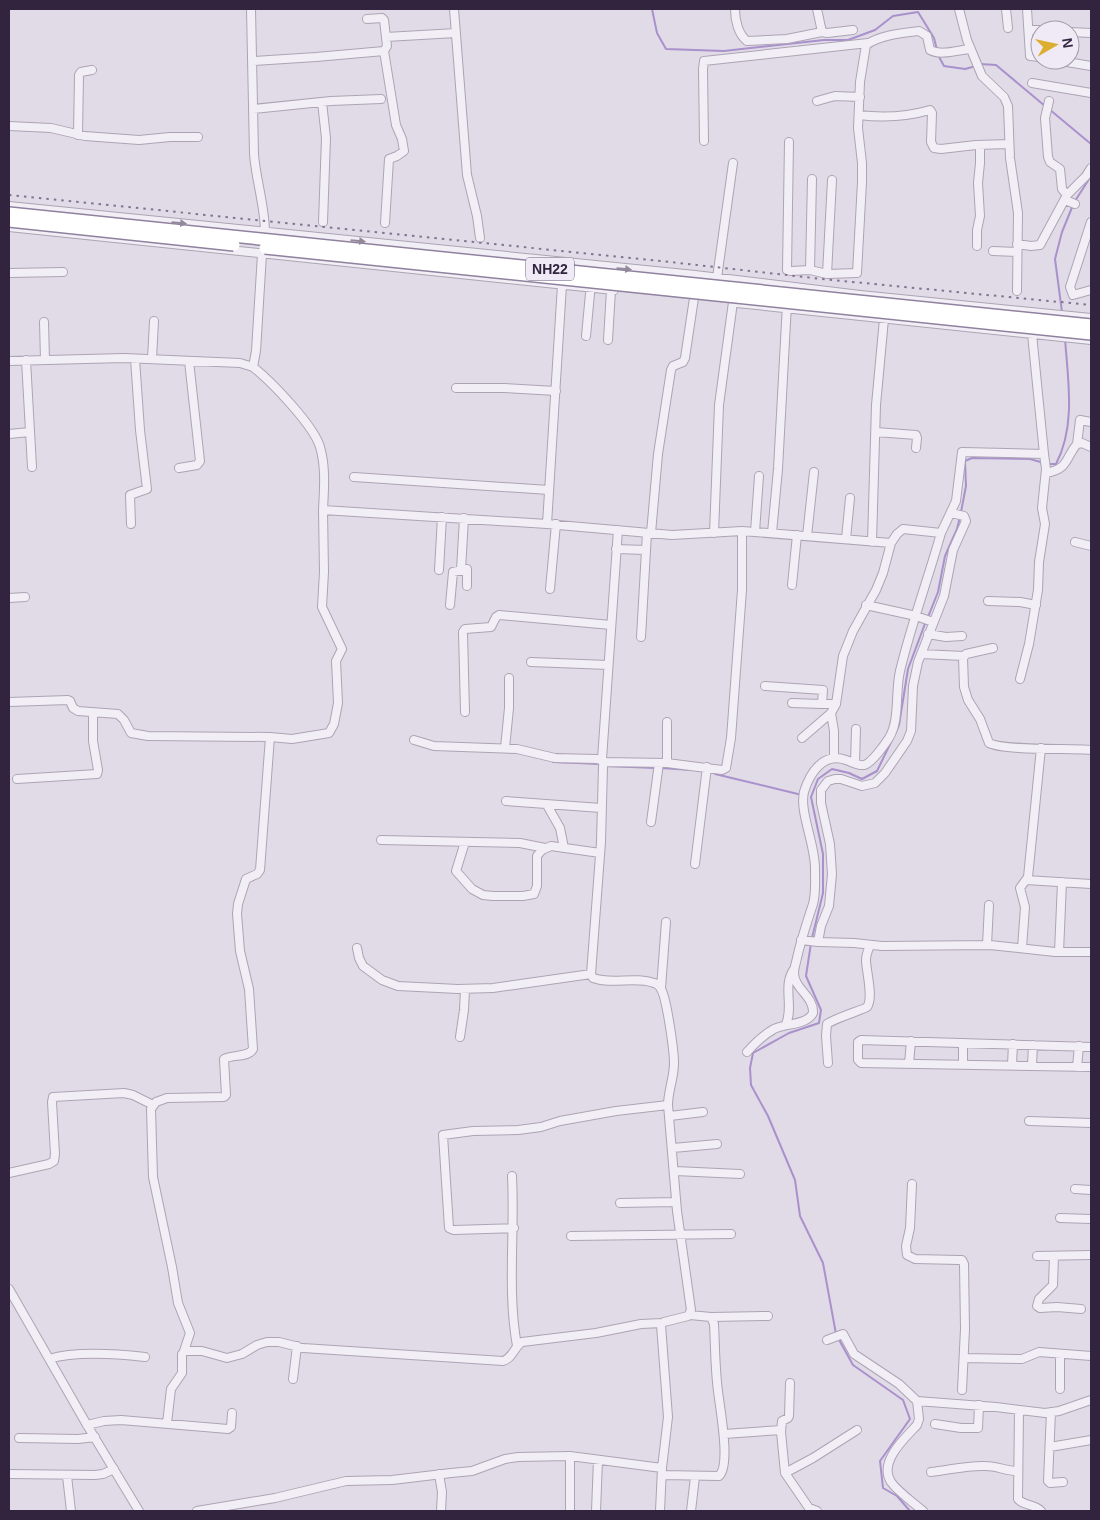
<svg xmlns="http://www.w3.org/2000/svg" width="1100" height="1520" font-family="Arial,sans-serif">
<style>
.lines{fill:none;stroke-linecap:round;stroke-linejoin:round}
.stream{stroke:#a991cc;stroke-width:2}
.minor-casing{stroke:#aca4b5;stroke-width:10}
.minor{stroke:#f2eef5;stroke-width:8}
.rail{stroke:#837392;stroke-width:2;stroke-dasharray:2.5 5;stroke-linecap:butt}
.highway-bridge-casing{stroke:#90819f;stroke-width:14;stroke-linecap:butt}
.highway-bridge{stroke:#fff;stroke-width:11}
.oneway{fill:#92889a}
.labels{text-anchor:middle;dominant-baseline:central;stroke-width:4.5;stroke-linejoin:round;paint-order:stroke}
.shield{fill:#efeaf5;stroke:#6b5f76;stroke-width:1}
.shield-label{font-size:14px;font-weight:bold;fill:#32233f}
</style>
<rect width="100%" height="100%" fill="#e1dbe7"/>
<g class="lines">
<path class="stream" d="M 652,9 L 657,33 L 666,49 L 724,51 L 824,40 L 848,40 L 875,30 L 893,16 L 918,12 L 934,38 L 937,50
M 938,55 L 944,66 L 965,69 L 976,66
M 980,64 L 996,65 L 1045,106
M 1049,109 L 1091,144
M 1075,201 L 1091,176
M 1062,312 L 1055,259 L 1062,232 L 1073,205
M 1048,464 L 1056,464 C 1076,426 1068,380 1065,339
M 961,512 L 966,486 L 965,461 L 972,458 L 1030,459 L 1044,463
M 928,617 L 938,592 L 945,556 L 957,529 L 960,517
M 895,734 L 899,725 L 908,669 L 926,621
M 553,762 L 600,764
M 607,766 L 655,768
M 661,768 L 692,770
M 715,774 L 802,795
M 812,938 L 823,893 L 823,854 L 811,797 L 818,779 L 832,769 L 849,773 L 862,779 L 877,771 L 892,740
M 811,943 L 806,976 L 821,1010 L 819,1023 L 789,1033 L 753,1053 L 750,1068 L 751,1085 L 768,1116 L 795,1180 L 800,1216 L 823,1263 L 836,1334
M 838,1338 L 853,1365 L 903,1400 L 910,1419 L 880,1461 L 883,1488 L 897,1496 L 910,1511"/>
<defs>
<path id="minor" d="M 251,9 L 254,154 C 256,181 265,206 265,233
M 454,9 L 467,175 L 477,216 L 480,238
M 735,9 C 735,20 738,34 747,41 L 787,39 L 822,32
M 817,9 L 822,32 L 827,33 L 853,30
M 959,9 L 967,40 L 982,76 L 1004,97 L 1008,106 L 1010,158 L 1018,213 L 1017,291
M 1006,9 L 1008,28
M 1027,9 L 1030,56 L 1040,57
M 1029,30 L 1040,30
M 1070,32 L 1091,33
M 386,37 L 456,33
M 384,51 L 396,125 L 402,139 L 404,151 L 397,156 L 389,159 L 385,223
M 1055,60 L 1091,66
M 253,61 L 316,57 L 384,51 L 387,46 L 384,20 L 382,18 L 367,19
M 1032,83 L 1091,93
M 817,101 L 835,96 L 860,97
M 1049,101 L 1045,118 L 1048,157 L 1050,162 L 1060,169 L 1062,189 L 1067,195
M 322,102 L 326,138 L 323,222
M 253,109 L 331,101 L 381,99
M 859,115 C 884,118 906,117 930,110 L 932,113 L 931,142 L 934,148 L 941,149 L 976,145 L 1009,144
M 9,126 L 51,128 L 85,136 L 139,140 L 170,137 L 198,137
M 78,135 L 79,75 L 81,72 L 92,70
M 704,141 L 703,69 L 704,61 L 868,43
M 789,142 L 787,270 L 791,271 L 810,270
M 812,179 L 810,270 L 827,274 L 857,273 L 862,182 L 862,163 L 858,128 L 860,82 L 866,45 C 880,35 902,33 919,31 L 927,36 L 930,50 C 941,56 958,50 970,49
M 1065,200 L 1075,204
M 9,206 L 695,275 L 860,295 L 1091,318
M 1091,222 L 1070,287 L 1073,295 L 1091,290
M 9,227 L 614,290
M 1017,244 L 1031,246 L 1040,245 L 1067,195 L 1086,176 L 1091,168
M 977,246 L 977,230 L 980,216 L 978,183 L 980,163 L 980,145
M 993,251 L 1017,252
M 262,254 L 256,351 L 253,367 C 272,382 314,426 320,447 C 326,467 324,490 323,510 L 547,524 L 672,535 L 742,531 L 891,543 L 883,573 L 876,590 L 853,631 L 843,656 L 836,704 L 831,713 L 802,738
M 9,273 L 63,272
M 827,274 L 832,180
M 717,278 L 733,163
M 737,303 L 1091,340
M 44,322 L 45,360
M 586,336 L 591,283
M 608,340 L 611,290
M 152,359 L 154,321
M 26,360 L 32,467
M 9,361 L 124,358 L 240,363 L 253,367
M 456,388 L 504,388 L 556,391
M 876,432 L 916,435 L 917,438 L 916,448
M 9,434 L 30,432
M 1077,444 L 1080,420 L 1091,422
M 179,468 L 197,465 L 200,461 L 189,361
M 1046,473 C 1069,469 1065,458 1077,444 L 1082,443 L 1091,447
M 354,477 L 549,490
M 131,524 L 130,495 L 147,489 L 140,430 L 135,359
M 547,524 L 562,285
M 755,532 L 759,476
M 651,533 L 658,454 L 671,370 L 673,366 L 683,362 L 685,358 L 694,298
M 714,533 L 719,405 L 733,302
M 772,533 L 778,469 L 787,304
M 807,536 L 814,472
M 846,539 L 850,498
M 872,542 L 876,405 L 884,319
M 1075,542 L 1091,546
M 891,543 L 897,534 L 903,529 L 941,533 L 956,501 L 962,452 L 1044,454 L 1032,334
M 616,549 L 646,550
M 439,570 L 442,517
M 461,570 L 464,518
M 792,585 L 797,535
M 550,589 L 556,524
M 9,598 L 25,597
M 988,601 L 1020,602 L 1036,605
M 450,605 L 453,572 L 467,569 L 467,586
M 866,605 L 916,616 L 933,622
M 928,634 L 946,637 L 962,636
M 641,637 L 647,533
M 993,648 L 966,654 L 963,658 L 964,687 L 968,700 L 980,719 L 989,743 C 1005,751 1070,748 1091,750
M 921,654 L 964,656
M 531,662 L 608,665
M 1020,679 L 1029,644 L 1038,590 L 1039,562 L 1045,524 L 1042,508 L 1046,469 L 1044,454
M 765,686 L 823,690 L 822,704 L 836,704
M 9,702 L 68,700 L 70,701 L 73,708 L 78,711 L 118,714 L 124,720 L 131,733 L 148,736 L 270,737 L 292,739 L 329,733 L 334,724 L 338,703 L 336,661 L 342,649 L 322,607 L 324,572 L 323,510
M 792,703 L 822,704
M 465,712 L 463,632 L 465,629 L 491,627 L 496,617 L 499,615 L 611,625
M 831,713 L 834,731 L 834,757
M 414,740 L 434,746 L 517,749 L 555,758 L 597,759 L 606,762
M 505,748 L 509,708 L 509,678
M 602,759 L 618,530
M 667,763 L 667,722
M 855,763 L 856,729
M 17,779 L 97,774 L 98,770 L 93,741 L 93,713
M 506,801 L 601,808
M 547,805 L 560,828 L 564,848
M 651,822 L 659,763
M 381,840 L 520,843 L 545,848
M 465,842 L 456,871 L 472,889 L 483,895 L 493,896 L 523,896 L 534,894 L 537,886 L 537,856 L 542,850 L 551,846 L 600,853
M 695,864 L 707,767
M 1026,880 L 1091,884
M 801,940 L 818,942 L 821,926 L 829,906 L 832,874 L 830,844 L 821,803 L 821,790 L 828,781 L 835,779 L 841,779 L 862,786 L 875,783 L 885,773 L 907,741 L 911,731 L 913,686 L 918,662 L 944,596 L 953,550 L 966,521 L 964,516 L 951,513
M 818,942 L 854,943 L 882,946 L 990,945 L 1055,952 L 1091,952
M 987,945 L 989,905
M 357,948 L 359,958 L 363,966 L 382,980 L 398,986 L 458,989 L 493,988 L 591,974
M 1022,948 L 1025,907 L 1020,888 L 1028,877 L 1041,748
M 1059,952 L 1062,882
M 661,988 L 666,922
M 786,1024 C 794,1006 782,986 794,969
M 460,1037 L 464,1010 L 465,989
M 1091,1047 L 861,1040 L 858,1042 L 858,1060 L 861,1063 L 1091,1067
M 747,1052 C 755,1043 763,1035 774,1029 C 787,1023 807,1025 813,1013 C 814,996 794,989 794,973 C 794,968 796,963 797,958 C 801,940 807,922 813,904 C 816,893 815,881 815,870 C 816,846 799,812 804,792 C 810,772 824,752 846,760 C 852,762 858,766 864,765 C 871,764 885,744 889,738 C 900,720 895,692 900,671 C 911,625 928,579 941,533
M 828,1063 L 826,1036 L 827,1024 C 835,1018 865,1009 867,1007 C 874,998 866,971 866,960 C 866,955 868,950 870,945
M 909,1064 L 911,1041
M 963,1064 L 963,1043
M 1012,1065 L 1013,1044
M 1032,1065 L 1033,1045
M 1077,1067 L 1079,1046
M 670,1116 L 703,1112
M 1029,1121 L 1091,1123
M 673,1148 L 717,1144
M 675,1171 L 740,1174
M 9,1173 L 49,1164 L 54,1161 L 55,1154 L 52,1102 L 53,1097 L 124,1093 L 133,1095 L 153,1105
M 512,1176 C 515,1233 507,1290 517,1346
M 912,1184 L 910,1228 L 906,1246 L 907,1255 L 915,1259 L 959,1260 L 962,1260 L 964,1264 L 965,1329 L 962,1390
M 1075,1189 L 1091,1190
M 620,1203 L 676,1202
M 1060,1218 L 1091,1219
M 514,1228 L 454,1230 L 449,1228 L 443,1135 L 473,1131 L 518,1130 L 541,1127 L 560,1121 L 616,1111 L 668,1105
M 571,1236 L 731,1234
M 1037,1256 L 1091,1255
M 1054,1256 L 1053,1285 L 1039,1299 L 1037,1306 L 1040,1308 L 1057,1307 L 1081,1309
M 9,1289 L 87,1425 L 139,1511
M 711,1317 L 768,1316
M 827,1340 L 843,1334 L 854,1354 L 899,1384 L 917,1401 L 996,1407 L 1045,1413 L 1059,1411 L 1091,1400
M 184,1351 L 190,1333 L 178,1303 L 172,1267 L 153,1177 L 151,1109 L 156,1102 L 167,1098 L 224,1097 L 226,1095 L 224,1059 C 233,1054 248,1058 253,1049 L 249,989 L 240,951 L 237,914 L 238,904 L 246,879 L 257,874 L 260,870 L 270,737
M 1060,1354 L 1060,1389
M 964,1358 L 1022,1359 L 1039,1352 L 1091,1356
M 49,1359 C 75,1351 118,1354 145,1357
M 293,1379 L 297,1346
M 790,1383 L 789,1416 L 788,1418 L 782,1421 L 781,1432 L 785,1473 L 809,1508 L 817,1511
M 917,1401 L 919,1419 L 917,1425 C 905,1438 878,1462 891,1482 C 899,1493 913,1502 923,1511
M 1019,1410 L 1018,1499 C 1024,1506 1035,1504 1041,1511
M 1051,1412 L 1048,1481 L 1050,1483 L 1063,1482
M 167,1423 L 171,1389 L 182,1373 L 182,1354 L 185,1351 L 202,1351 L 227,1358 L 242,1354 L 257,1345 L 267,1342 L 279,1342 L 303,1348 L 503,1361 C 513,1358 514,1347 522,1342 L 596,1333 L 641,1324 L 662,1323
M 935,1424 L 961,1428 L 978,1428 L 979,1405
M 87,1425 L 104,1421 L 121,1420 L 228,1429 L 231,1427 L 232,1413
M 724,1434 L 781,1430
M 19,1438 L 78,1439 L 95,1437
M 1050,1447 L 1091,1440
M 931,1472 C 949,1470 968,1465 986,1466 C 997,1466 1006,1471 1017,1471
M 785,1473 L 813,1458 L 857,1430
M 9,1474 L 95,1475 L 103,1474 L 114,1469
M 439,1474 L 442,1492 L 441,1511
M 662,1475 L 719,1476 C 732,1464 718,1400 717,1382 C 715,1362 715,1343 714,1324 L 711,1317 L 690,1315
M 67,1476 L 71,1511
M 197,1511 L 275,1498 L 346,1481 L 392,1480 L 451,1473 L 472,1471 L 505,1459 L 518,1457 L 570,1456 L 662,1468
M 570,1511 L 570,1456
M 596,1511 L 598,1460
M 660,1511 L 662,1468 L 668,1417 L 661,1325 L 664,1322 L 688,1316 L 691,1310 L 677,1211 L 668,1105 C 668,1091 674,1078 674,1063 C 674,1050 667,1002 662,991 C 660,987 659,984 654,983 C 635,976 612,985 593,978 L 591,974 L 601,842 L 603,766 L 604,762 L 667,763 L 722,770 L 726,768 L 731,738 L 742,590 L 742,531
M 691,1511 L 695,1477"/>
</defs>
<use href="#minor" class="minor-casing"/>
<use href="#minor" class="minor"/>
<path class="rail" d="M 9,195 L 661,261 L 822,279 L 1091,305"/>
<defs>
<path id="highway-bridge" d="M 9,213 L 1091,325
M 9,221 L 234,245
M 265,248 L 1091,334"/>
</defs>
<use href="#highway-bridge" class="highway-bridge-casing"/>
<use href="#highway-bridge" class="highway-bridge"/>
</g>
<defs><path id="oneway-solid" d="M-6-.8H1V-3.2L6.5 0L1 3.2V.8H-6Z" transform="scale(1.25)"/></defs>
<g class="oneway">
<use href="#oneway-solid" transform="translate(179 223) rotate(5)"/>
<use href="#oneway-solid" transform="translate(358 241) rotate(5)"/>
<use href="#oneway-solid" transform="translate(624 269) rotate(5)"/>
</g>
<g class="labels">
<rect class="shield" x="526" y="257.5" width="48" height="23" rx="4"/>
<g class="shield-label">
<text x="550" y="269">NH22</text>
</g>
</g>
<rect width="1100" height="1520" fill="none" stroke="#32233f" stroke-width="20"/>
<g transform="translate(1055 45) rotate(81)"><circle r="24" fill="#efeaf5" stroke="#a39aac"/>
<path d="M0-4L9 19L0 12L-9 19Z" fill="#dcae30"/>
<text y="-8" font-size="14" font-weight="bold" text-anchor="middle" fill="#32233f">N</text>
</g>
</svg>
